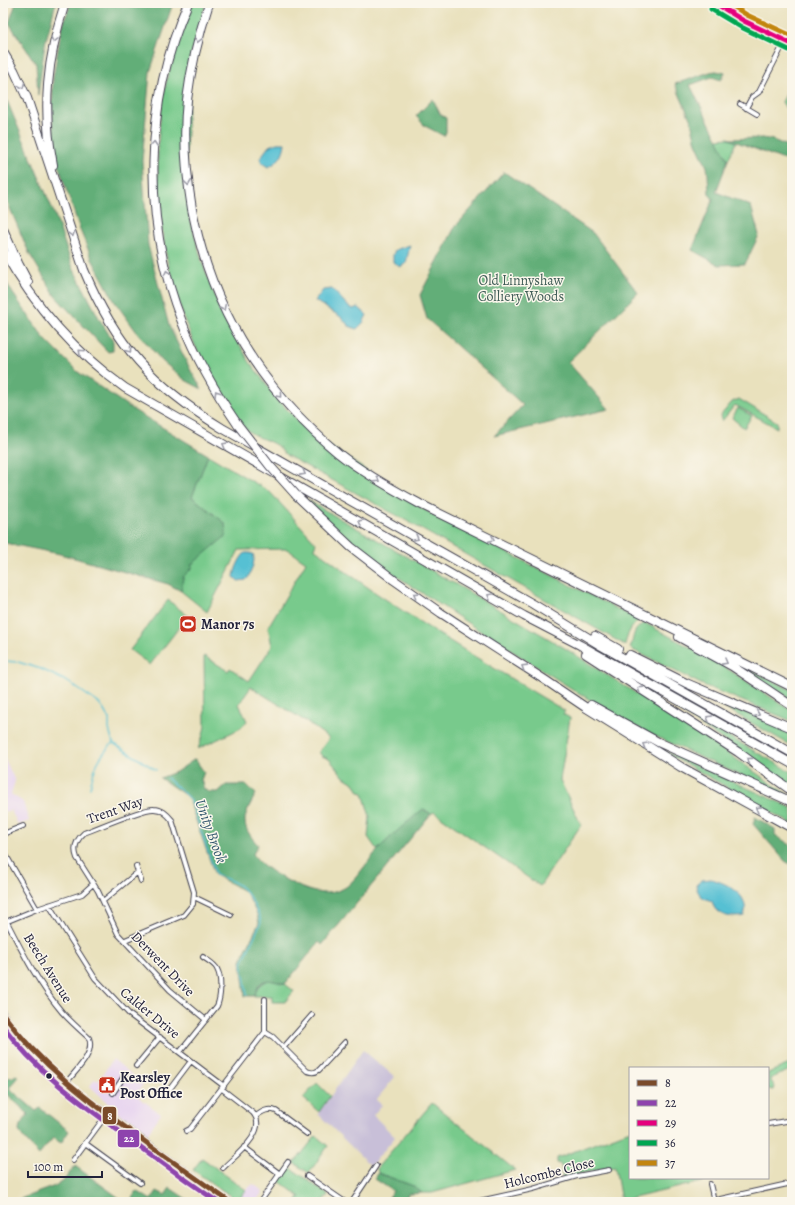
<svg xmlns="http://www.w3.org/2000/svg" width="795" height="1205" font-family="Alegreya,serif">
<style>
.built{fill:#e6d2f0}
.industrial{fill:#c8bfd8}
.green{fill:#78ca8c;stroke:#4d7664}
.forest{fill:#62ae78;stroke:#42685a}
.water{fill:#57c0d3;stroke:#3c7187}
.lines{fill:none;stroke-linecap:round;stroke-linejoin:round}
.stream{stroke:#57c0d3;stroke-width:1.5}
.street-casing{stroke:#403f4e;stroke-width:6}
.primary-casing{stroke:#403f4e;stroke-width:8}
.highway-casing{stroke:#403f4e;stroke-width:10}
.street{stroke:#fff;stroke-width:4}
.primary{stroke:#fff;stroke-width:6}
.highway{stroke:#fff;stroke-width:8}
.highway-bridge-casing{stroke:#403f4e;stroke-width:10;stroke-linecap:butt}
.highway-bridge{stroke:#fff;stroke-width:8}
.bus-1-casing{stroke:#fbf7ec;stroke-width:8}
.bus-2-casing{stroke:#fbf7ec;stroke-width:8}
.bus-3-casing{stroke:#fbf7ec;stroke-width:8}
.bus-4-casing{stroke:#fbf7ec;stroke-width:8}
.bus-5-casing{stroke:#fbf7ec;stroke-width:8}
.bus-1{stroke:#7a4b2a;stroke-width:5}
.bus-2{stroke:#8e44ad;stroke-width:5}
.bus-3{stroke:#e5007d;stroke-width:5}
.bus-4{stroke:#00a651;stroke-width:5}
.bus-5{stroke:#c2850f;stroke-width:5}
.oneway{stroke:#9c9ca7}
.bus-dot{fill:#22223b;stroke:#fbf7ec;stroke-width:1.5}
.labels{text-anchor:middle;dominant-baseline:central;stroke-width:3;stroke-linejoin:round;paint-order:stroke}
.park-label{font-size:14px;fill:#405d57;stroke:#fbf7ec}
.poi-label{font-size:14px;font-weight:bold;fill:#22223b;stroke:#fbf7ec;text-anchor:start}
.street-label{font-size:14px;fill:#22223b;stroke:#fbf7ec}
.water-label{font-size:15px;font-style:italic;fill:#355970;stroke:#fbf7ec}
.line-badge{stroke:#fbf7ec;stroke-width:1.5}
.badge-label{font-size:11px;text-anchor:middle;font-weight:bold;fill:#fff}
</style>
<rect width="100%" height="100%" fill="#fbf7ec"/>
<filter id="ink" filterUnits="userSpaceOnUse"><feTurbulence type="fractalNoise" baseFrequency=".025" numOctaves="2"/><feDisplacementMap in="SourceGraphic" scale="8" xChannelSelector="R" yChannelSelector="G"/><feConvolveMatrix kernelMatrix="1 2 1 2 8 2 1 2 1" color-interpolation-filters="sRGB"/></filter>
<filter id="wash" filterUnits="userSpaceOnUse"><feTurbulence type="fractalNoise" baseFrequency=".012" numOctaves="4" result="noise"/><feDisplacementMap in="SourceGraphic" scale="16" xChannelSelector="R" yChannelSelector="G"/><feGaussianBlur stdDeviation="0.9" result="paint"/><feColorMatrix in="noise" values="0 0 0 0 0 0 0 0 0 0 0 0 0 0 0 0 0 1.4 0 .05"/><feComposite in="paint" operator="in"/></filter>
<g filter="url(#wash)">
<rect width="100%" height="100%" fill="#e9e1bd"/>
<path class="built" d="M 3,755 L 15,781 L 11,794 L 23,802 L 29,821 L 18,825 L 11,810 L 3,812 Z
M 113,1059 L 143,1084 L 136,1095 L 161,1114 L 146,1135 L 115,1110 L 90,1086 L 95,1079 L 98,1081 Z
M 253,1184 L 263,1191 L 256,1202 L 242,1202 L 239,1200 L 246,1190 Z"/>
<path class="industrial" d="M 363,1050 L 395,1077 L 376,1100 L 382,1105 L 373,1115 L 395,1137 L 371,1166 L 318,1114 Z"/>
<path class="green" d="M 192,3 L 206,3 L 190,59 L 185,176 L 190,218 L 202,262 L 220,309 L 249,361 L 279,401 L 310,433 L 430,513 L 639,620 C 631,627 627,634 625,645 L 398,516 L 286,455 C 284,453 281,450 280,448 C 271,440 255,438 246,429 C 241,424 237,418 233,412 C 223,397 213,382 205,366 C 162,284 148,184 164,92 C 170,62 180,32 192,3 Z
M 792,83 L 792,118 L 782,102 Z
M 729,138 L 736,142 L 728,160 L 717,139 Z
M 739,399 L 777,422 L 777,428 L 735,405 L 722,421 L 721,415 L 732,402 Z
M 738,408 L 752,416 L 744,428 L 732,418 Z
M 208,455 L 270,492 L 316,543 L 314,548 C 393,609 479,659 565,711 L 563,714 L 570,718 L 560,780 L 581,825 L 540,886 L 434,812 L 431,814 L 424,809 L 377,850 L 368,837 L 370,817 L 363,793 L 359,792 L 355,784 L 344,777 L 329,759 L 322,756 L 319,752 L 329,738 L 305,721 L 251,687 L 239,704 L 247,721 L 241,728 L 198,749 L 203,735 L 205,726 L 204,656 L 228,671 L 230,668 L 249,681 L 272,646 L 268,627 L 306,562 L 287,549 L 239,550 L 207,612 L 181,591 L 183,577 L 193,567 L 191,565 L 225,523 L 192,497 Z
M 307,500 L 457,585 L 563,647 L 699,733 L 792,798 L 715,764 L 642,730 L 614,715 L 483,633 L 389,571 L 329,523 Z
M 168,600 L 188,616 L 150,665 L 130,650 Z
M 645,623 L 717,662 L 792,711 L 792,721 L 703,685 L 633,650 L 630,648 C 635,636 631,630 645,623 Z
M 749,669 L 792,690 L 792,700 L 748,671 Z
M 697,692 L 792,731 L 792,746 Z
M 672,705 L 792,772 L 792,786 L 672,706 Z
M 654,746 L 792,808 L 792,824 Z
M 270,980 L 285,984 L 294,991 L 285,1002 L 272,1002 L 272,996 L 254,996 C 258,987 260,982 270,980 Z
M 792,1063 L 792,1069 L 770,1079 L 775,1087 L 774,1090 L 768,1089 L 768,1073 Z
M 317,1083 L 330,1096 L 319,1112 L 303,1098 Z
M 432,1103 L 515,1170 L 432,1193 L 422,1193 L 413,1186 L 378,1173 L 377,1168 Z
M 630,1130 L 630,1178 L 704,1178 L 705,1181 L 621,1201 L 615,1167 L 578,1174 L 563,1179 L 561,1165 L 557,1163 L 557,1158 Z
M 316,1136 L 328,1146 L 309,1173 L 294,1163 Z
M 202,1158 L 246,1190 L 238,1201 L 193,1170 Z
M 288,1168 L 291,1168 L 328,1195 L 322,1202 L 296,1202 L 300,1197 L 279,1181 Z"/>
<path class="forest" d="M 16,3 L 57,3 L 55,6 L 45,44 L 38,95 L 36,64 L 9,23 Z
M 71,3 L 173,3 L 150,72 L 142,161 L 148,245 L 169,326 L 192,373 L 202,389 L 185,380 L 162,361 L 136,331 L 115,302 L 93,261 L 80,230 L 57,161 L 52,114 L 53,78 L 62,27 Z
M 716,71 L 725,73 L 721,80 L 712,77 L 690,85 L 728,160 L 716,192 L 751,206 L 759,235 L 745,264 L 719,265 L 692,250 L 713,199 L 709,194 L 708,175 L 707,167 L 696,143 L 691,121 L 675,84 L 710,72 Z
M 3,95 L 5,96 L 55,215 L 73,268 L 100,320 L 113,341 L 113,351 L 108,352 L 55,296 L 29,253 L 6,199 L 3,190 Z
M 433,99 L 440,114 L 446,118 L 446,132 L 444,136 L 425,126 L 416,116 Z
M 763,138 L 773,140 L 792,148 L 792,163 L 729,139 Z
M 504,172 L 593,233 L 638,293 L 568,362 L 609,409 L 494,436 L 523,405 L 427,319 L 420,295 L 455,227 Z
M 3,276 L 12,292 L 44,338 L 78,372 L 132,409 L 208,455 L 192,497 L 225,523 L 226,536 L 191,565 L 193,567 L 183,577 L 181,591 L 168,584 L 60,554 L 5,543 L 3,538 Z
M 195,759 L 204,772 L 201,780 L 204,789 L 209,792 L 218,792 L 226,785 L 247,785 L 256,794 C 243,817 239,824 258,845 L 253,854 C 263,868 277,875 292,883 C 309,892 328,898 346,887 C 355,881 370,858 378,850 C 391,835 408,822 423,809 L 431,814 L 322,945 L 319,942 L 285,984 C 278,982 266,977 260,984 C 257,987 256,992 254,996 L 245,996 L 241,960 L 259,923 L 257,914 L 246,892 L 215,875 L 188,797 L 160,778 L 176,772 Z
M 755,817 L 775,829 L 775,835 L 792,846 L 792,865 L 785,861 L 753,824 Z
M 16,1075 L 19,1077 L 9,1088 L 36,1111 L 40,1108 L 69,1131 L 61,1143 L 53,1138 L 39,1155 L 23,1137 L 19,1131 L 20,1125 L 28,1114 L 3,1090 L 3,1078 L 13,1077 Z
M 75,1166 L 125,1202 L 12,1202 L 55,1186 L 65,1179 Z
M 378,1173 L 413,1186 L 422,1193 L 411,1194 L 409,1193 L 403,1202 L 386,1202 L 393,1191 L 375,1179 Z
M 170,1188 L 191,1202 L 129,1202 L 137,1191 L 151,1200 L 157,1191 L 165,1195 Z"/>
<path class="water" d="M 277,143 L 285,143 C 284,154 278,163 268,167 L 262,163 L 260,158 L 269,146 Z
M 410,245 L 406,263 L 400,267 L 393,262 L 393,255 L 395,250 Z
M 332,289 L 348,306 L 353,309 L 358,307 L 367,315 L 363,323 L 357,329 L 349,326 L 341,317 L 315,301 L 323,290 Z
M 245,553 L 249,553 L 253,554 C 256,561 251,571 248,578 L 246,580 L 238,581 L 234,577 C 235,569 239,559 245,553 Z
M 711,879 C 727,883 751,895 744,916 C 736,918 722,917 716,910 C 714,908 713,904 712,901 C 702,898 698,895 696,885 L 702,880 Z"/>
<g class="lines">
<path class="stream" d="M 3,661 L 18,662 L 41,669 L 68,682 L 100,704 L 109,719 L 109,729 L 113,743 L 156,770
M 167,778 L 190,799 L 216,875 C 236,882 244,885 254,905 C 257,911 260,916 261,922 L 242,963 L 247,995
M 90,788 C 94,768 98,757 113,743"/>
</g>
</g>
<g filter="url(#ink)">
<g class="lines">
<defs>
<path id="street" d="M 740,104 L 757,114
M 746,108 L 752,97 L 759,92 L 785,41
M 3,834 L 23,826
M 3,850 L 37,909
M 136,866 L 141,881
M 194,897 L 231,915
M 103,901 L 138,872
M 49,905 L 95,978 L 130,1015 L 224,1086
M 7,922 C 23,953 39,985 62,1012 C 70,1021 80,1030 89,1038 C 95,1054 76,1070 67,1082
M 3,923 L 37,909 L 82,894 L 93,884
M 125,940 L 184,915 L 193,904 L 194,892 L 172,820 C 167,814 162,809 154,809 C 143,808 98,828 84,833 C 76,840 73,848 77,858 L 98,891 L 118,934 L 170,990 L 206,1020
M 3,1027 L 8,1022
M 265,1032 L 273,1037 L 307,1071 C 312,1073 315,1073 319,1070 L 345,1042
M 284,1047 L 312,1015
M 180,1052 L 217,1006 C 221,997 222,978 217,969 C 215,964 207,960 203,957
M 136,1066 L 160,1037
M 222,1089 L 253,1113 C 269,1131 235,1156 223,1168
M 169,1090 L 191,1061
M 113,1093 L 125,1075
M 256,1116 C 263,1111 268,1108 276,1111 L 307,1134
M 792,1122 L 792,1113
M 768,1124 L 792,1120
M 186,1131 L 190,1129 L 265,1032 L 265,999
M 85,1143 L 140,1183
M 244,1147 L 280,1174
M 73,1160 L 107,1114
M 307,1176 L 345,1202
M 710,1184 L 714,1201
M 260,1202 L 288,1162
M 352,1202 L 376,1166
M 475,1202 L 533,1189 L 577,1176 L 609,1170
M 707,1202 L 792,1183"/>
<path id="primary" d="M 715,3 L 744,21 L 792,44
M 3,1014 C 34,1062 88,1100 133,1133 C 165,1156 197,1180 230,1202"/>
<path id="highway" d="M 188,3 C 144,103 142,221 182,322 C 196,359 216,393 238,425
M 209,3 C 199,34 191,67 187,100 C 183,136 186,173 192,209 C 211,308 260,388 338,453 C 363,473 392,489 420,504 L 792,687
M 3,52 L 14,70 L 27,98 L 84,270 C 115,345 153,386 222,428 L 533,604 L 600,645 L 792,753
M 53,165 C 42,108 47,58 65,3
M 3,229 L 18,263 L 28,282
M 3,250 C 34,305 74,352 125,388 L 524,616 L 580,645 L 792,764
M 296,495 L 351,547 L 394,580 L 441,613 L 545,680 L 585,707 L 643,743 L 681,767 L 792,828
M 595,636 L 618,649
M 679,637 L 732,666 L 792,706
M 586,654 L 738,752 L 792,791
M 630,655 L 686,683 L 792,728
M 591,705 L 658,742 L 792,802"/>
</defs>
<use href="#street" class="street-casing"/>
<use href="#primary" class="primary-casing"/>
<use href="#highway" class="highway-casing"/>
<use href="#street" class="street"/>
<use href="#primary" class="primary"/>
<use href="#highway" class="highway"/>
<defs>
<path id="highway-bridge" d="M 238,425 L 270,466 L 296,495"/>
</defs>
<use href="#highway-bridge" class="highway-bridge-casing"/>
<use href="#highway-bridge" class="highway-bridge"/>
<defs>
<path id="bus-1" d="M 3,1014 C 40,1065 90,1102 140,1138 C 170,1160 200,1181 230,1202"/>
<path id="bus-2" d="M 3,1026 C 35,1070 79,1102 123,1134 C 154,1157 185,1180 218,1202"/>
<path id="bus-3" d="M 715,3 L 744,21 L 792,44"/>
<path id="bus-4" d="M 711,9 L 741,27 L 789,50"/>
<path id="bus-5" d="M 728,3 L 747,15 L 792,36"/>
</defs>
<use href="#bus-1" class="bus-1-casing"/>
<use href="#bus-2" class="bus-2-casing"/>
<use href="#bus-3" class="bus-3-casing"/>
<use href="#bus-4" class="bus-4-casing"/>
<use href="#bus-5" class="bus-5-casing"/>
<use href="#bus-1" class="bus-1"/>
<use href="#bus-2" class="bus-2"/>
<use href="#bus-3" class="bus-3"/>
<use href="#bus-4" class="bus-4"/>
<use href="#bus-5" class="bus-5"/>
</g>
<defs><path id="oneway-chevron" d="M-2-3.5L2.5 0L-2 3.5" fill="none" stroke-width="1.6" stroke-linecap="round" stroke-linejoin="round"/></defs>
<g class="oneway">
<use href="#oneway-chevron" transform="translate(54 40) rotate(104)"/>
<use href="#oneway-chevron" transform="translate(198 40) rotate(104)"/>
<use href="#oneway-chevron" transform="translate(22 86) rotate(67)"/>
<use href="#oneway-chevron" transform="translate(154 144) rotate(-87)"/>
<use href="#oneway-chevron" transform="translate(188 183) rotate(83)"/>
<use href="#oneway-chevron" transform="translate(72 234) rotate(72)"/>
<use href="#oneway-chevron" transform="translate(167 273) rotate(-103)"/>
<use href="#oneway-chevron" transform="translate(223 308) rotate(64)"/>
<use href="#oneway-chevron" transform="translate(129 350) rotate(52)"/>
<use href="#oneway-chevron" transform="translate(81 352) rotate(-137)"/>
<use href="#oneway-chevron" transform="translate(217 393) rotate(-122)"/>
<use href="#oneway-chevron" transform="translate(279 395) rotate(50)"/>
<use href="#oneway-chevron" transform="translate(225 445) rotate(-151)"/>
<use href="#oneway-chevron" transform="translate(303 473) rotate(29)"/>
<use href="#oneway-chevron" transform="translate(377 480) rotate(32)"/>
<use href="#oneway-chevron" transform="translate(361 522) rotate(-150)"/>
<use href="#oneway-chevron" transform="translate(416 538) rotate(29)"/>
<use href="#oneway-chevron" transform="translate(492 539) rotate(26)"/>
<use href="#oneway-chevron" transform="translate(416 595) rotate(-145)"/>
<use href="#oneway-chevron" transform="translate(490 596) rotate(-150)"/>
<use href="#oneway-chevron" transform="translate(725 662) rotate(29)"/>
<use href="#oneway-chevron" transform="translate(524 667) rotate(-148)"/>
<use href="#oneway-chevron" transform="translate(640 689) rotate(-147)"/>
<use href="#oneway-chevron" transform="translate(757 714) rotate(23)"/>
<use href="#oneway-chevron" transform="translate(709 718) rotate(-150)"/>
<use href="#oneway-chevron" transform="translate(645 745) rotate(-149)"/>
<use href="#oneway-chevron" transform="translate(749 760) rotate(-144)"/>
<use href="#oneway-chevron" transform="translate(758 809) rotate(-151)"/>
</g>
</g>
<defs>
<symbol id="stadium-square" viewBox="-11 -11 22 22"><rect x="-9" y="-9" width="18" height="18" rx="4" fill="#c8321e" stroke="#fbf7ec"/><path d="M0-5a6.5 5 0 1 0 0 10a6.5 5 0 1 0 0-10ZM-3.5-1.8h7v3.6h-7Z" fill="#fff"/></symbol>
<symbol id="civic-square" viewBox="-11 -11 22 22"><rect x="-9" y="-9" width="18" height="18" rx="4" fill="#c8321e" stroke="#fbf7ec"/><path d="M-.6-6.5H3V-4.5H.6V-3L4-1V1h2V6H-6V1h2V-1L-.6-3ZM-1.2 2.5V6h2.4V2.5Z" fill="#fff"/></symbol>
</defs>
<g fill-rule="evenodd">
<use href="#stadium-square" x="178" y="614" width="20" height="20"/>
<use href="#civic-square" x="97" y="1075" width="20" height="20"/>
</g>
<circle class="bus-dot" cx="49" cy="1076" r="3.5"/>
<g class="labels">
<g class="park-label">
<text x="521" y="280">Old Linnyshaw<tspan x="521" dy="16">Colliery Woods</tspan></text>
</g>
<g class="poi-label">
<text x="201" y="624">Manor 7s</text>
<text x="120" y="1077">Kearsley<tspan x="120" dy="16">Post Office</tspan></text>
</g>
<g class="street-label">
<text transform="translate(115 810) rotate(-19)">Trent Way</text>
<text transform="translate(163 964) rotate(46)">Derwent Drive</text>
<text transform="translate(48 968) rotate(58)">Beech Avenue</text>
<text transform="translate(150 1013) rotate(39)">Calder Drive</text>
<text transform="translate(549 1173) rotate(-14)">Holcombe Close</text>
</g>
<g class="water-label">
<text transform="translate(211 831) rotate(70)">Unity Brook</text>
</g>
</g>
<g class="line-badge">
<rect x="102" y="1106" width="15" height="19" rx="4" fill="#7a4b2a"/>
<rect x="117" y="1129" width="23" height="19" rx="4" fill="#8e44ad"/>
</g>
<g class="badge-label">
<text x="110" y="1120">8</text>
<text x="129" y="1142">22</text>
</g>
<rect width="795" height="1205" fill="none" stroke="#fbf7ec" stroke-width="16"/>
<rect x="629" y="1067" width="140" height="112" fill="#fbf7ec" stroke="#a4a2a5"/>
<rect x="637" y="1080" width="20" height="6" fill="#7a4b2a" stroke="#a4a2a5"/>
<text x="665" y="1087" font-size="12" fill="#22223b">8</text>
<rect x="637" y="1100" width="20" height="6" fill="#8e44ad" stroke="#a4a2a5"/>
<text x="665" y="1107" font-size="12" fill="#22223b">22</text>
<rect x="637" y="1120" width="20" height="6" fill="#e5007d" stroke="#a4a2a5"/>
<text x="665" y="1127" font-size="12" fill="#22223b">29</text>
<rect x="637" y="1140" width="20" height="6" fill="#00a651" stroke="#a4a2a5"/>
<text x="665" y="1147" font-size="12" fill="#22223b">36</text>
<rect x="637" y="1160" width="20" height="6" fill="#c2850f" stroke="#a4a2a5"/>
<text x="665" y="1167" font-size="12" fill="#22223b">37</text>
<path d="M28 1171v6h74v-6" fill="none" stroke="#22223b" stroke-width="2"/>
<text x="34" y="1171" font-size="12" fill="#22223b" stroke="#fbf7ec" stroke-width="3" paint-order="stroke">100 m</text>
</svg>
